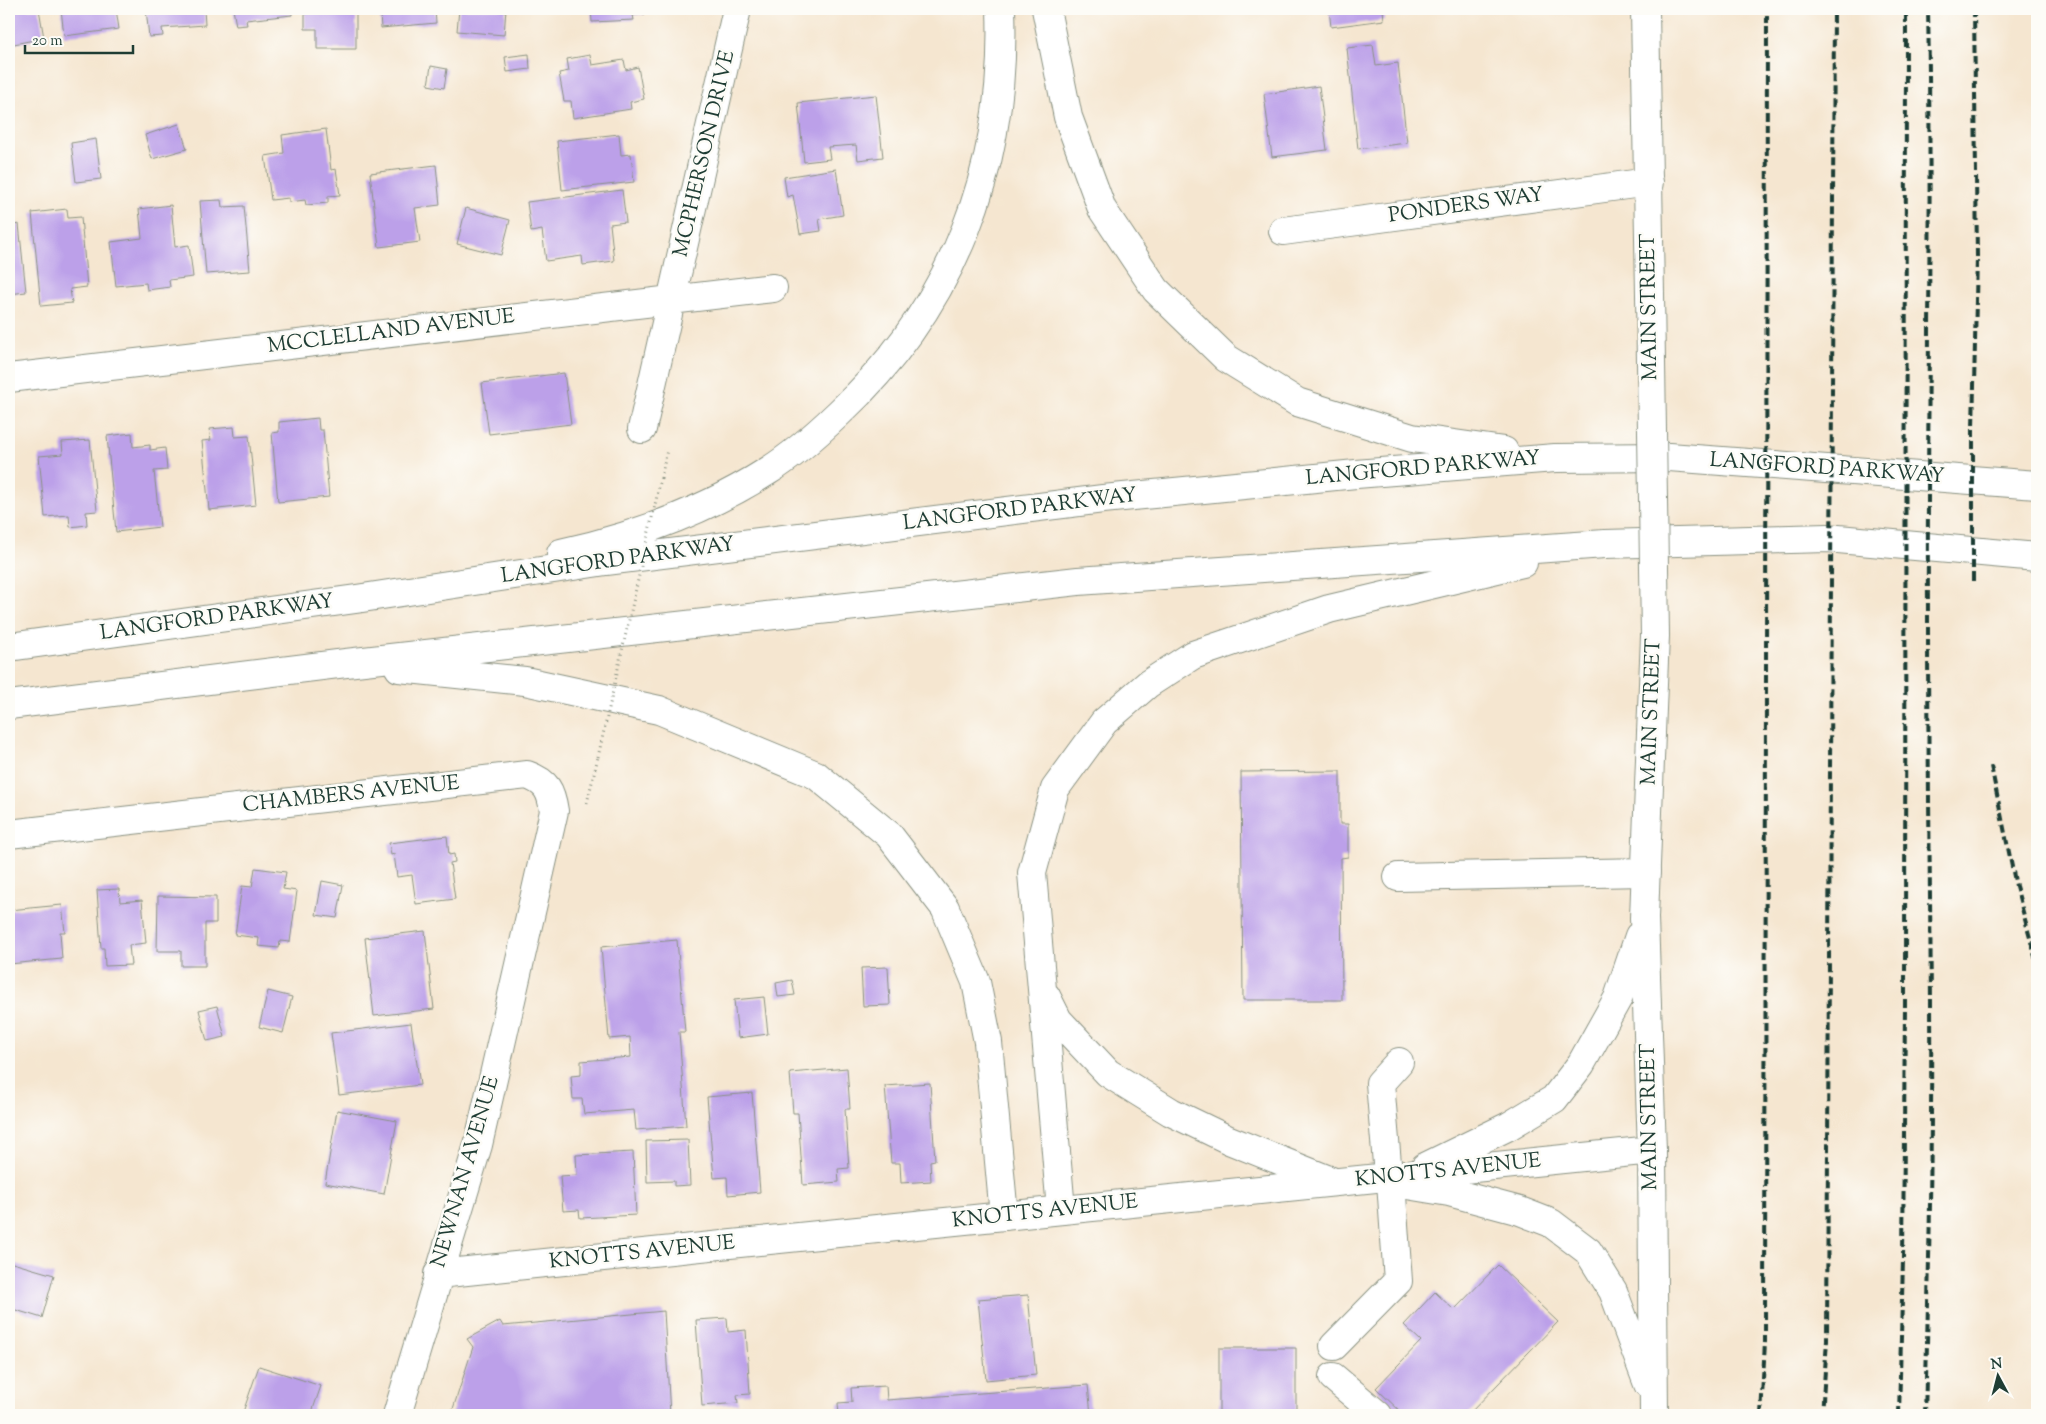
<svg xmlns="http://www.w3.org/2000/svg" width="2046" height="1424" font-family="'Sorts Mill Goudy',serif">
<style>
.building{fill:#bca0e9}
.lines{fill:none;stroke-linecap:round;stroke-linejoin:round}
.minor-casing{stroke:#8a9282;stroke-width:30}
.major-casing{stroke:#8a9282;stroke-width:30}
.highway-casing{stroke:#8a9282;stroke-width:30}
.path{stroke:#8a9282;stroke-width:3;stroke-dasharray:1 4;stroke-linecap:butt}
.minor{stroke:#fff;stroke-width:28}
.major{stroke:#fff;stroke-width:28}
.highway{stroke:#fff;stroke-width:28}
.rail{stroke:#1f3d34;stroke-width:4;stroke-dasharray:8 4;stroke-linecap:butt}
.major-bridge-casing{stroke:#8a9282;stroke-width:30;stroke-linecap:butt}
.path-bridge{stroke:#8a9282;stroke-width:3;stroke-dasharray:1 4;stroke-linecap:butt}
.major-bridge{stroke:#fff;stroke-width:28}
.labels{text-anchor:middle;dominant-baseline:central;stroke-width:5;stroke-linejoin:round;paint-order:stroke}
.street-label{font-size:21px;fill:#1f3d34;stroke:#fdfcf7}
</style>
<rect width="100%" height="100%" fill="#fdfcf7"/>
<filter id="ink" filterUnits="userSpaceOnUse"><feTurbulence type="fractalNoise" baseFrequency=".02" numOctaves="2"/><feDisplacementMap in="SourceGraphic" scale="10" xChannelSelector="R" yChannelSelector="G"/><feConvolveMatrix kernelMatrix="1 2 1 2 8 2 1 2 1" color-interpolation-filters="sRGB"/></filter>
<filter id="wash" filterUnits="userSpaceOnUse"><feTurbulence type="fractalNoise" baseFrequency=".0096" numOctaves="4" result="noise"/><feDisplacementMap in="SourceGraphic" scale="20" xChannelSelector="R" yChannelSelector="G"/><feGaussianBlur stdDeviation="1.12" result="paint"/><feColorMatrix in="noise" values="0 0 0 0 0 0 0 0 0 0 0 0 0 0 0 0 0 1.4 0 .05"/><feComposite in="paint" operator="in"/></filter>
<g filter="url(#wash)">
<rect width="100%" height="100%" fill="#f5e6d0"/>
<g id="blocks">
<path class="building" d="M 9,9 L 39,9 L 44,38 L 9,45 Z
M 61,9 L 116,9 L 119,29 L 64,36 Z
M 146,9 L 204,9 L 205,25 L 162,28 L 163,36 L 149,37 Z
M 233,9 L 292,9 L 292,15 L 246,20 L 247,25 L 236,26 Z
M 305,9 L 356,9 L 356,49 L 317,49 L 317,29 L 305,29 Z
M 365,9 L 435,9 L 436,23 L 381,28 L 380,15 L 366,16 Z
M 459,9 L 506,9 L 504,35 L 457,31 Z
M 591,9 L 645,9 L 645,14 L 633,15 L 634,20 L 592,22 Z
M 1329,9 L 1383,9 L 1384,20 L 1331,27 Z
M 1373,45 L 1376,66 L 1398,63 L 1407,143 L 1358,149 L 1347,48 Z
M 529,54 L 530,69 L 507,72 L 505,57 Z
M 590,55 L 592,65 L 624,60 L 626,70 L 638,67 L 644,99 L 630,102 L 631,109 L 573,118 L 571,101 L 564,101 L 559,73 L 569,71 L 567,59 Z
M 431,66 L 447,69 L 444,88 L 428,85 Z
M 1319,86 L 1327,150 L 1272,157 L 1264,94 Z
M 876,95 L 883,157 L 858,160 L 856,145 L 828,147 L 830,159 L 804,162 L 798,103 Z
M 179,124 L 187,149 L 152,159 L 145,135 Z
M 326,129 L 331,170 L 336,169 L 340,195 L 328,196 L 328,203 L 306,205 L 305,200 L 289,202 L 289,198 L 271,200 L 265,156 L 284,153 L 282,135 Z
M 619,134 L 621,155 L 631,154 L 634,182 L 562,190 L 557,141 Z
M 96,139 L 101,179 L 76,182 L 71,143 Z
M 436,165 L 440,205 L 415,208 L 420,242 L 379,247 L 370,173 Z
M 836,169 L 843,215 L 819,219 L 821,231 L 800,234 L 793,195 L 787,197 L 784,177 Z
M 622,190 L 626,222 L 610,224 L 614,261 L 583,265 L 582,256 L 546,261 L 542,230 L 531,232 L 527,202 Z
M 221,200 L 222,207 L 244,206 L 250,271 L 206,274 L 200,201 Z
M 171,205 L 175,247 L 189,245 L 193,277 L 169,280 L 170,287 L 147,290 L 146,283 L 116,286 L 111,242 L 142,238 L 139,209 Z
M 466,208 L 510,220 L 501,255 L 457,244 Z
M 67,209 L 68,218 L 81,217 L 87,287 L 70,289 L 72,303 L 41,306 L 32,213 Z
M 19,224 L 26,292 L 9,294 L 9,226 Z
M 564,373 L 571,424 L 489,434 L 482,383 Z
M 318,418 L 319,430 L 323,430 L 329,497 L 278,502 L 272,433 L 279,432 L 279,422 Z
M 234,427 L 235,437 L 249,436 L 256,505 L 209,510 L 202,441 L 211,440 L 209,429 Z
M 132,433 L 133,447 L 150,445 L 150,450 L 165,448 L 167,470 L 154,471 L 160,527 L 116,532 L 107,436 Z
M 90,440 L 97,511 L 86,512 L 87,525 L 70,527 L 69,515 L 45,517 L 39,456 L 63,454 L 62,442 Z
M 1340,771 L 1340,824 L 1348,824 L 1348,857 L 1341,858 L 1342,1000 L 1243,1000 L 1241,772 Z
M 447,836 L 449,855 L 454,854 L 455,862 L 450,863 L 455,899 L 416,904 L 412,875 L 397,877 L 394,854 L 391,855 L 389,843 Z
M 255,868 L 286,872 L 283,889 L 297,891 L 290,942 L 280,941 L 279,948 L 258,946 L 259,938 L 235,935 L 242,886 L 252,887 Z
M 322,881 L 343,885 L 337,918 L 316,915 Z
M 119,889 L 120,902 L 142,900 L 146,943 L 129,945 L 131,965 L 105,966 L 104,948 L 101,948 L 97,890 Z
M 158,896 L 216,897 L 216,923 L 205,923 L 205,966 L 181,966 L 181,951 L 157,951 Z
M 62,905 L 65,932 L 60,932 L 62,959 L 9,964 L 9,910 Z
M 425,931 L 434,1009 L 374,1016 L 365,938 Z
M 677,940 L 685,1032 L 679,1032 L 686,1126 L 636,1130 L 634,1110 L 584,1114 L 582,1099 L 573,1099 L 571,1076 L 581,1075 L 581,1061 L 631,1057 L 630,1037 L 609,1039 L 601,947 Z
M 888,967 L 890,1005 L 863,1006 L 861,968 Z
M 792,980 L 795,995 L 778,997 L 776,983 Z
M 268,991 L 292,997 L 283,1033 L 259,1027 Z
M 764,997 L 768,1034 L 738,1038 L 734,1000 Z
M 217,1006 L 225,1037 L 207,1041 L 199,1010 Z
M 411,1023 L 420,1085 L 339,1095 L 331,1033 Z
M 847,1068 L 850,1109 L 845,1109 L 849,1168 L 838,1169 L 839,1182 L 803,1185 L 798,1113 L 793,1113 L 790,1073 Z
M 930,1083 L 935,1160 L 930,1161 L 931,1181 L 901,1183 L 900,1163 L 891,1163 L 885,1086 Z
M 752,1093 L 760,1192 L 728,1195 L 727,1177 L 714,1178 L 707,1097 Z
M 337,1110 L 397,1121 L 384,1194 L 325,1183 Z
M 688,1140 L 690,1185 L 674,1186 L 674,1181 L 647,1182 L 646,1141 Z
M 633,1152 L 636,1215 L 580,1218 L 579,1210 L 563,1211 L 560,1176 L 577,1175 L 576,1155 Z
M 9,1262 L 54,1275 L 42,1318 L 9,1308 Z
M 1498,1265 L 1558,1322 L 1468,1415 L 1404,1415 L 1376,1388 L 1421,1341 L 1404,1325 L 1435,1292 L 1454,1310 Z
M 1028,1295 L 1036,1375 L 986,1380 L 978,1299 Z
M 664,1311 L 670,1415 L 451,1415 L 473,1347 L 467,1339 L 500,1321 L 503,1326 Z
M 727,1318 L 728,1332 L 746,1330 L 750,1394 L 737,1395 L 738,1403 L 702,1406 L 696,1320 Z
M 1219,1348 L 1296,1348 L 1296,1415 L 1219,1415 Z
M 259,1366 L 321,1386 L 311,1415 L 242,1415 Z
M 1088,1385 L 1091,1415 L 839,1415 L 838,1403 L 852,1402 L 851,1388 L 886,1386 L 887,1400 Z"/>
</g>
</g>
<g filter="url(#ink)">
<use href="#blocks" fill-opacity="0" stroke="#8a9282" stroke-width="1"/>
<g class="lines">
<defs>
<path id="minor" d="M 1283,231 L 1649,182
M 9,378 L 773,288
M 642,429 L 737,9
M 9,834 L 527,775 C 547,782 551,791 554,811 L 478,1145 L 397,1415
M 1398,877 L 1646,872
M 1388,1175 L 1380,1083 L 1399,1062
M 438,1274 L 1004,1216
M 1334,1346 L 1398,1281 L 1391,1182
M 1333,1377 L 1378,1415"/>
<path id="major" d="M 1645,9 L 1650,294
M 1651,733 L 1644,918 L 1652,1150 L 1654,1415
M 1425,1167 L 1509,1126 L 1554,1099 L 1581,1064 L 1618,998 L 1639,936
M 1407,1185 L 1449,1192 L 1520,1211 L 1551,1223 L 1588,1251 L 1613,1291 L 1648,1384
M 1004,1216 L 1652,1150"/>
<path id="highway" d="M 1046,9 L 1068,117 L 1102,209 L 1156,290 L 1226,358 L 1297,402 L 1412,438 L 1504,451
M 561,553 C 634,537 705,511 768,471 C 794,455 817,434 839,413 C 955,305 1007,165 1001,9
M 9,647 L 356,599 L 606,561 L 1103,499 L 1356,474 L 1555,458 L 1669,457 L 2037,485
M 399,668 L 525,681 L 659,710 L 816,775 L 889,835 L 945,908 L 976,982 L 988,1042 L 1004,1216
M 9,705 L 346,663 L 1078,581 L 1605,544 L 1827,538 L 2037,557
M 1046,996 L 1058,1020 L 1108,1073 L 1171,1112 L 1229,1140 L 1334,1182
M 1061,1210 L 1032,873 L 1055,789 L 1104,722 L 1148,684 L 1193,655 L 1329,609 L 1523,563"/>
</defs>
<use href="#minor" class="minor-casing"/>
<use href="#major" class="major-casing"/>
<use href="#highway" class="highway-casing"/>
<path class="path" d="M 661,478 L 667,450
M 587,803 L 598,757"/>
<use href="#minor" class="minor"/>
<use href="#major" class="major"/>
<use href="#highway" class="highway"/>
<path class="rail" d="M 1973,581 L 1973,428 L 1977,257 L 1974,9
M 1991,766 L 2016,886 L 2037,964
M 1761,1415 L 1765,1342 L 1767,9
M 1822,1415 L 1827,1340 L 1834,9
M 1899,1415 L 1903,1260 L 1905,1005 L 1906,9
M 1925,1415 C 1929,1279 1932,1142 1931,1005 C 1930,876 1928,746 1928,617 C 1927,414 1932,211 1928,9"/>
<defs>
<path id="major-bridge" d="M 1650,294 L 1655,636 L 1651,733"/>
</defs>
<use href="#major-bridge" class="major-bridge-casing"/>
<path class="path-bridge" d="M 598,757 L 661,478"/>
<use href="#major-bridge" class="major-bridge"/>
</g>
</g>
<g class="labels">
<g class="street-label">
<text transform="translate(705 154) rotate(-77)">MCPHERSON DRIVE</text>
<text transform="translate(1466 206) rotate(-8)">PONDERS WAY</text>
<text transform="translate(1650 307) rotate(-91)">MAIN STREET</text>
<text transform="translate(391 332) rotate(-7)">MCCLELLAND AVENUE</text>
<text transform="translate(1423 469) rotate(-5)">LANGFORD PARKWAY</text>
<text transform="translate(1827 469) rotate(4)">LANGFORD PARKWAY</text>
<text transform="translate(1020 510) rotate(-7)">LANGFORD PARKWAY</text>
<text transform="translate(618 561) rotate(-8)">LANGFORD PARKWAY</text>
<text transform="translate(217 618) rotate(-8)">LANGFORD PARKWAY</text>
<text transform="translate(1652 712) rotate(-88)">MAIN STREET</text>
<text transform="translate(351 795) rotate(-6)">CHAMBERS AVENUE</text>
<text transform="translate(1650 1117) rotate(-91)">MAIN STREET</text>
<text transform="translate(1448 1171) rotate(-6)">KNOTTS AVENUE</text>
<text transform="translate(466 1172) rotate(-74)">NEWNAN AVENUE</text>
<text transform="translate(1045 1212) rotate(-6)">KNOTTS AVENUE</text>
<text transform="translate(642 1253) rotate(-6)">KNOTTS AVENUE</text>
</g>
</g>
<rect width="2046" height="1424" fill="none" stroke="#fdfcf7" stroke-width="30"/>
<g transform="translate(1998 1376) rotate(353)" stroke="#fdfcf7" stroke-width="4" paint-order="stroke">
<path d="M0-4L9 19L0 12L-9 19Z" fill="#1f3d34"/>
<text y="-8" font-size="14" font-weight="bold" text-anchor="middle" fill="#1f3d34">N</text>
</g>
<path d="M25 45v8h108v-8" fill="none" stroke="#1f3d34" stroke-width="2.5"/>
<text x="32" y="45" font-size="15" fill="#1f3d34" stroke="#fdfcf7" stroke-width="4" paint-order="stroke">20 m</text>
</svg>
